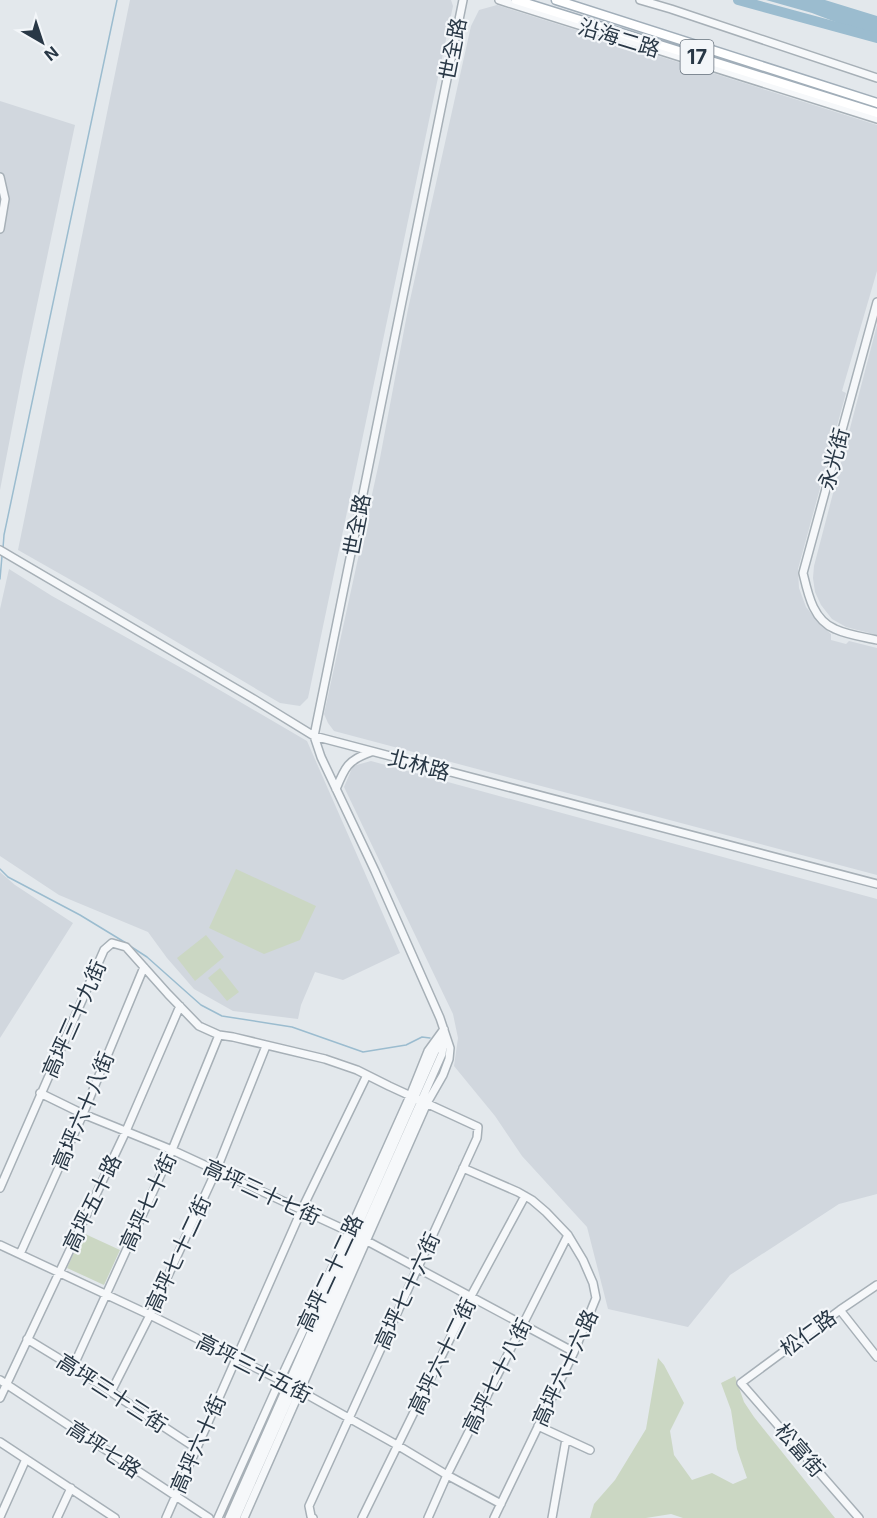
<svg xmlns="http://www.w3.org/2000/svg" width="877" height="1518" font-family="Inter,'Noto Sans TC',sans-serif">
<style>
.built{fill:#d1d7de}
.green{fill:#cbd7c3}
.water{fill:#9bbccf}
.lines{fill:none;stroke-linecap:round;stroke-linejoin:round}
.stream{stroke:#9bbccf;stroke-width:1.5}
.river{stroke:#9bbccf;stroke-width:10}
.minor-casing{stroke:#a7b0b7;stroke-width:10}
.major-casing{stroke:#a1aeb9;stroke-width:11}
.minor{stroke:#f6f8fa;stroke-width:7}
.major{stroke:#fff;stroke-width:8}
.labels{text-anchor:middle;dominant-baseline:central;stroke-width:4.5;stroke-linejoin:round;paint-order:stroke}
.shield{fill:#f3f6f9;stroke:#66717c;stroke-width:1.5}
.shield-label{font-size:20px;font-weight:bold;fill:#293846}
.street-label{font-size:21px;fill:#293846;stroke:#f3f6f9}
</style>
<rect width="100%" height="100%" fill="#e3e8ec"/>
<path class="built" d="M 130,0 L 451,0 L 453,6 L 308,698 L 300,706 L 280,703 L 92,592 L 18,550 Z
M 497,5 L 877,125 L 877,271 L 842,391 L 846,393 L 798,569 L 799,588 L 806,607 L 819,623 L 831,634 L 831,640 L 846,644 L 849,641 L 877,648 L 877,875 L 334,731 L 328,723 L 324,714 L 380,458 L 408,309 L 471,26 L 479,10 Z
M 0,101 L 75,125 L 23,371 L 0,490 Z
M 877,325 L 877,635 L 846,627 L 832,619 L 821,605 L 815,592 L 813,578 L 814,566 Z
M 9,569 L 52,596 L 194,675 L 307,741 L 400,953 L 343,980 L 315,972 L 301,1005 L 298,1019 L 233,1011 L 194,989 L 167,958 L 148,932 L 59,895 L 0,856 L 0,609 Z
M 371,761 L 877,899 L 877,1194 L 839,1204 L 730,1275 L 688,1327 L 608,1309 L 587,1227 L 522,1156 L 495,1116 L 454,1066 L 458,1038 L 453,1014 L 344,787 L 353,766 Z
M 0,872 L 15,885 L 73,923 L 0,1038 Z"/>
<path class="green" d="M 236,869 L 316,906 L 300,940 L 264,954 L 209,928 Z
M 206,935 L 224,957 L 195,981 L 177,958 Z
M 220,968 L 239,992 L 227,1001 L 208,978 Z
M 83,1233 L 120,1250 L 104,1285 L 67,1268 Z
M 658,1358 L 664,1365 L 684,1403 L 670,1431 L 674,1455 L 692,1480 L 712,1473 L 733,1484 L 747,1478 L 737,1449 L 731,1410 L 721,1383 L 735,1376 L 744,1402 L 754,1417 L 835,1518 L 683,1518 L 671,1514 L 646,1518 L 590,1518 L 594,1504 L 615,1480 L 646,1429 Z"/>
<path class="water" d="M 766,0 L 825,0 L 877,16 L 877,38 L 812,13 Z"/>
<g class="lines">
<path class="stream" d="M 3,548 L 4,535 L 117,0
M 0,579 L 2,556
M 0,869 L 8,877 L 80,915 L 126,943
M 130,946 L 147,957 L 201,1005 L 222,1016 L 292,1027 L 363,1052 L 406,1045 L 422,1037 L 430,1038"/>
<path class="river" d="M 738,0 L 877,38"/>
<defs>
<path id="minor" d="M 499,0 L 877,119
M 640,0 L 671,9 L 877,78
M 0,177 L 5,199 L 0,229
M 877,302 L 803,573 C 808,594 813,620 835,629 C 848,635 864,637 877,640
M 0,550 L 252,698 L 314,736 L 877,884
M 336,789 C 345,767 348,760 371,752
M 40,1093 L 83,1114 L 172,1150 L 354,1234 L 574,1352
M 463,1168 L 518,1192 L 532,1200 L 546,1212 L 568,1235 L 583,1260 L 593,1283 L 596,1298 L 574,1352 L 494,1518
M 0,1188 L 104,950 L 112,943 L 126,947 L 168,994 L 199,1026 L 219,1035 L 233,1037 L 325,1059 L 357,1070 L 389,1086 L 478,1127 L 477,1138 L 309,1506 L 311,1516 L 313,1518
M 0,1245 L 150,1315 L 288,1384 L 397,1445 L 447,1475 L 501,1504
M 20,1254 L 83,1114 L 144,967
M 840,1310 L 877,1357
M 27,1339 L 73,1367 L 196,1448
M 73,1367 L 172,1150 L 219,1035
M 0,1380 L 209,1518
M 111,1392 L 150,1315 L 216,1171 L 266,1046
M 0,1398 L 126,1131 L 180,1006
M 538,1426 L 590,1450
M 0,1442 L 115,1518
M 0,1517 L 26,1459
M 57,1518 L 71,1488
M 166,1518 L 302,1209 L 367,1075
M 218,1518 L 280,1380 L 349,1232 L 410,1096 L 428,1051 L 444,1029
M 229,1518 L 440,1040
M 236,1518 L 442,1054 L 444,1038
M 244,1518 L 427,1103 L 443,1075 L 449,1059 L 450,1048 L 440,1018 L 375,871 L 321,757 L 314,736 L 463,0
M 362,1518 L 471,1296 L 525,1196
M 428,1518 L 447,1475 L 568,1235
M 552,1518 L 566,1439
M 859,1518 L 741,1383 L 840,1310 L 877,1285"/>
<path id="major" d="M 516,0 L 877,113
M 556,0 L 877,103"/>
</defs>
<use href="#minor" class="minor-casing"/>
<use href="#major" class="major-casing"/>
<use href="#minor" class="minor"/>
<use href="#major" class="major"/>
</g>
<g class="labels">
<rect class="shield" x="680.5" y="40" width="33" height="34" rx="4.5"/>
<g class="shield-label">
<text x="697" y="57">17</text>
</g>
<g class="street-label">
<text transform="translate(619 38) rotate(17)">沿海二路</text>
<text transform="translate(453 49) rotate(-79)">世全路</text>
<text transform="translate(834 459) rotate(-75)">永光街</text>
<text transform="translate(357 525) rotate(-79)">世全路</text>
<text transform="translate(419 765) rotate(15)">北林路</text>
<text transform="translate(74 1019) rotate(-66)">高坪三十九街</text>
<text transform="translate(83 1111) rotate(-67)">高坪六十八街</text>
<text transform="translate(262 1192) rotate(25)">高坪三十七街</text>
<text transform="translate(148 1202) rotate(-65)">高坪七十街</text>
<text transform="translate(92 1203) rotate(-64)">高坪五十路</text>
<text transform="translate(178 1254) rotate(-65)">高坪七十二街</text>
<text transform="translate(330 1273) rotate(-65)">高坪二十二路</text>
<text transform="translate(407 1291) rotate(-65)">高坪七十六街</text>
<text transform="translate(808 1333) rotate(-36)">松仁路</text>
<text transform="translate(442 1356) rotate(-64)">高坪六十二街</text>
<text transform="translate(254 1368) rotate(27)">高坪三十五街</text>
<text transform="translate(565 1368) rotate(-65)">高坪六十六路</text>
<text transform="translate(497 1376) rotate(-63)">高坪七十八街</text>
<text transform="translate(112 1393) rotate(33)">高坪三十三街</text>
<text transform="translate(198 1444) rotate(-66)">高坪六十街</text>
<text transform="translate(104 1449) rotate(34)">高坪七路</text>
<text transform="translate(800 1450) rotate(49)">松富街</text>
</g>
</g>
<g transform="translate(42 42) rotate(141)" stroke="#f3f6f9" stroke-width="4.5" paint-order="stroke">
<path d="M0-4.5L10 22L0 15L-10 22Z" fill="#293846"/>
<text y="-9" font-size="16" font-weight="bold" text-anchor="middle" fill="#293846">N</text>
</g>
</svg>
